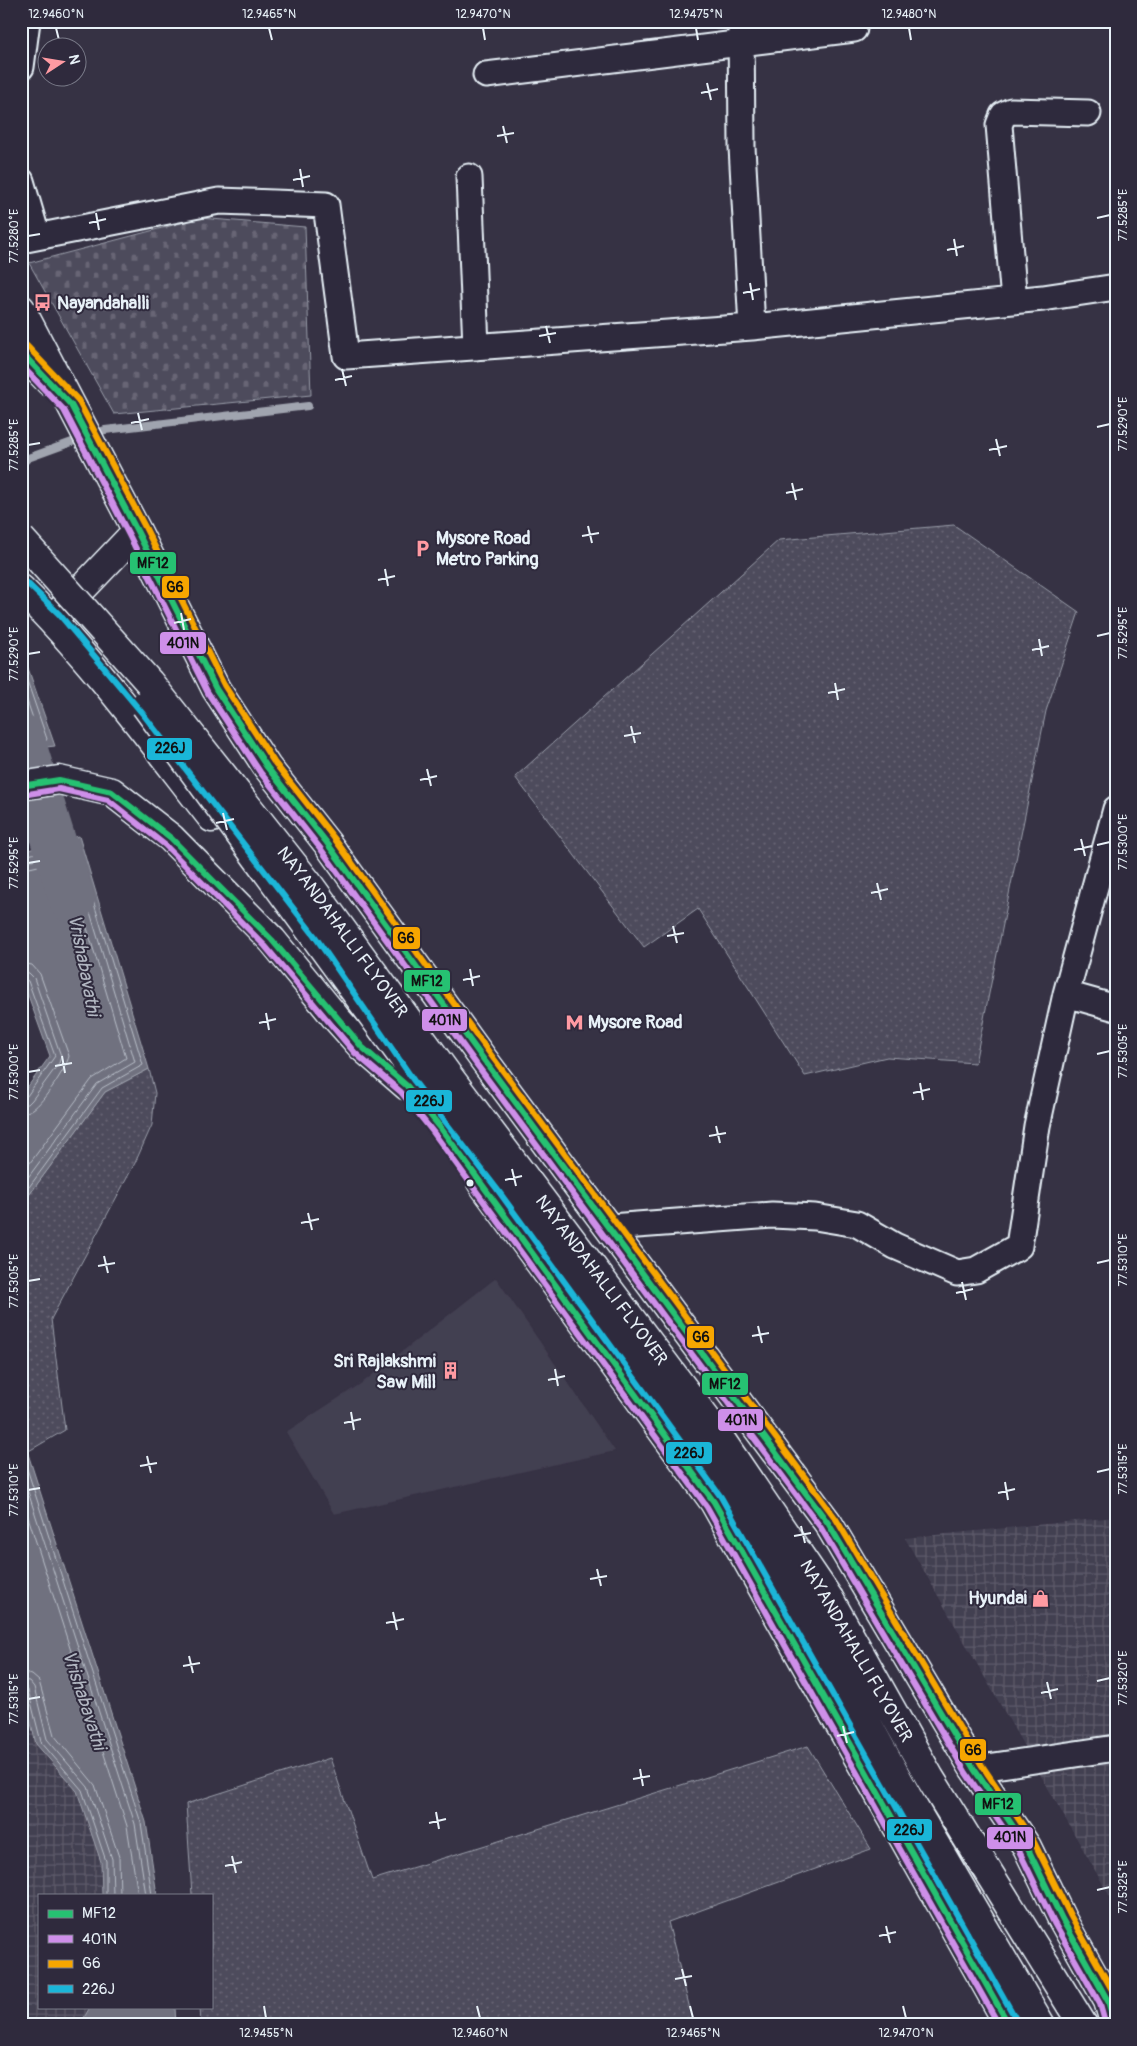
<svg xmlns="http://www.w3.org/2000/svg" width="1137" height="2046" font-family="Pangolin,sans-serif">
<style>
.built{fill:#433f51}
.industrial{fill:url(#industrial-grid)}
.grass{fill:url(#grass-dots);stroke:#9a9eaa}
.cemetery{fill:url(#cemetery-stones);stroke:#9a9eaa}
.water{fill:#70717f;stroke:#a0a4af}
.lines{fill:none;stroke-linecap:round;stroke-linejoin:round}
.shore{stroke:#b8bec8;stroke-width:1}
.stream{stroke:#a0a4af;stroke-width:8}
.river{stroke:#70717f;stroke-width:45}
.street-casing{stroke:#e8f1f8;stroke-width:29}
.secondary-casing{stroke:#e8f1f8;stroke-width:31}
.highway-casing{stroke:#e8f1f8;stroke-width:31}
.street{stroke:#2f2a3d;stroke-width:25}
.secondary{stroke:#2f2a3d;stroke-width:28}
.highway{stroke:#2f2a3d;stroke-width:28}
.highway-bridge-casing{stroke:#e8f1f8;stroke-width:31;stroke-linecap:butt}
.highway-bridge{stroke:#2f2a3d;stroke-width:28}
.bus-1-casing{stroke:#2f2a3d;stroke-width:10}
.bus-2-casing{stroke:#2f2a3d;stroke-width:10}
.bus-3-casing{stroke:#2f2a3d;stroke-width:10}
.bus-4-casing{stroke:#2f2a3d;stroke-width:10}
.bus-1{stroke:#26c172;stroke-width:6}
.bus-2{stroke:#ce8fe9;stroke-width:6}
.bus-3{stroke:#f7a600;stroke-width:6}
.bus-4{stroke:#1ab6d8;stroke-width:6}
.ticks{fill:none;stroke:#e8f1f8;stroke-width:2}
.bus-dot{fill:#e8f1f8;stroke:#2f2a3d;stroke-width:2}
.labels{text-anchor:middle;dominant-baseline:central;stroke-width:4;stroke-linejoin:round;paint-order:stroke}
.poi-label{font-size:18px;font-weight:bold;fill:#e8f1f8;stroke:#2f2a3d;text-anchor:start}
.street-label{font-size:18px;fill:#e8f1f8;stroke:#2f2a3d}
.water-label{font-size:19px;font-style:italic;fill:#b2b7c2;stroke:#2f2a3d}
.line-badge{stroke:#2f2a3d;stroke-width:2}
.pale-badge-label{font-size:14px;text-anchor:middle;font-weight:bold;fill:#111}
.neatline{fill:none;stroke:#e8f1f8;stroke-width:2}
.ticks-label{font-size:12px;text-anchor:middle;fill:#e8f1f8}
</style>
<defs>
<pattern id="industrial-grid" width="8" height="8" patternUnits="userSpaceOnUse" patternTransform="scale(1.25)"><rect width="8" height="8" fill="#433f51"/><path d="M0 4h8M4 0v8" fill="none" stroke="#5e5b6b"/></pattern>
<pattern id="grass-dots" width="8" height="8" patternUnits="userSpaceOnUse" patternTransform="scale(1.25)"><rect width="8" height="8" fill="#4d4b5c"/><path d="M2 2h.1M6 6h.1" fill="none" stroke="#676574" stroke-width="1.8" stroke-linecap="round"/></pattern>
<pattern id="cemetery-stones" width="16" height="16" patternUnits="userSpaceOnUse" patternTransform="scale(1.25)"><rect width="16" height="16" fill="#4d4b5c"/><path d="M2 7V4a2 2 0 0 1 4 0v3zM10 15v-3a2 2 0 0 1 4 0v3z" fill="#676574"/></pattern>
</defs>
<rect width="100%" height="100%" fill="#363244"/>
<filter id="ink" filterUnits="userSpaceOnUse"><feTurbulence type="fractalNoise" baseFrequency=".02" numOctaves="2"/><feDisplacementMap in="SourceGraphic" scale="10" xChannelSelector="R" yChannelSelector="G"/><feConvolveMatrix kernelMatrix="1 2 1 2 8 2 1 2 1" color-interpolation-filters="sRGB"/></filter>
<g filter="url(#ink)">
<path class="built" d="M 496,1278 L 615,1451 L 334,1514 L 286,1432 L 362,1383 Z"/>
<path class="industrial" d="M 1116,1517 L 1116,1907 L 905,1538 Z
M 21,1682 L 36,1744 L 77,1791 L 101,1862 L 102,1895 L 39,1895 L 39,2007 L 90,2007 L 80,2025 L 21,2025 Z"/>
<path class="grass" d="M 954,525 L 1079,612 L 1046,711 L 975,1063 L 887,1057 L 805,1076 L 698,909 L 644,947 L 515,777 L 779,540 Z
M 149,1069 L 155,1093 L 152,1125 L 135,1163 L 51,1319 L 65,1430 L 27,1452 L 21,1432 L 21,1206 L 105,1092 Z
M 808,1746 L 871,1849 L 668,1922 L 694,2025 L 201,2025 L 200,2007 L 211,2007 L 211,1895 L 192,1895 L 186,1804 L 330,1758 L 372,1880 Z"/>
<path class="cemetery" d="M 200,218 L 305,227 L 311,395 L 114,414 L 29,263 Z"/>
<path class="water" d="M 21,648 L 55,746 L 21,750 Z
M 79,836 L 149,1069 L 105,1092 L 21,1206 L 21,1096 L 50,1056 L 21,976 L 21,852 Z
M 21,1432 L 146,1822 L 157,1895 L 102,1895 L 101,1862 L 77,1791 L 36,1744 L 21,1682 Z
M 90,2007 L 175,2007 L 176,2025 L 80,2025 Z"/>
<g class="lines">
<path class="shore" d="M 21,663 L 47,739 L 45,742 L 21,745
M 21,683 L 38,733 L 37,736 L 21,738
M 21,857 L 73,843 L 76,844 L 143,1065 L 102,1088 L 21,1198
M 21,863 L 69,850 L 72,852 L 135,1062 L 97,1084 L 21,1187
M 21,870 L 64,860 L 67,861 L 126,1058 L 92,1079 L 21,1175
M 21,963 L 32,965 L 40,974 L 69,1056 C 67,1067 43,1103 33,1109 C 29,1112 26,1112 21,1112
M 21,971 L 29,973 L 34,978 L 61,1056 L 59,1063 L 32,1100 L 28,1104 L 21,1105
M 21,977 L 28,981 L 55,1056 L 27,1096 L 21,1098
M 21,1450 L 141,1823 L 152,1895
M 21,1470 L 135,1824 L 146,1895
M 21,1495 L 127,1826 L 138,1895
M 21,1672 L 32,1675 L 39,1681 L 54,1735 L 95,1785 L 119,1857 L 120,1895
M 21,1680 L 29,1681 L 34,1687 L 47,1739 L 88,1787 L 112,1859 L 113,1895
M 21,1686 L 26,1687 L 28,1690 L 41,1742 L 82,1790 L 106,1861 L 106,1895"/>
<path class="stream" d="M 21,465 L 28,458 L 105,430 L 308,406"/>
<path class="river" d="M 21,736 L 72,901"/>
<defs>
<path id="street" d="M 741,21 L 742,147 L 752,327
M 21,67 L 27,21
M 486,75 L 854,29
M 469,177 L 476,347
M 21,181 L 37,236
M 21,240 L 219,201 L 326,205 L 346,356 L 752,327 L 1043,298 L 1116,287
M 1014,301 L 999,125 L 1003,115 L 1011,111 L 1088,113
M 1066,994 L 1116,1008
M 610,1227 L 772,1215 L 815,1217 L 857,1224 L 895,1246 L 957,1273 L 976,1270 L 1019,1246
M 1015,1249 L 1019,1246 L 1037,1126 L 1066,994 L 1116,809
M 974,1769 L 1116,1748"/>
<path id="secondary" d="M 21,309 L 137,531 L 216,689 L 267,767 L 327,843 L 484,1060 L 828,1523 L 974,1769 L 1027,1847 L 1062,1919 L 1108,2001 L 1115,2025
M 21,352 L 50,382
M 21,589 C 92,659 151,740 212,818
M 57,615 L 137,531
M 481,1182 L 714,1502 L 1009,2025"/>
<path id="highway" d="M 21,786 L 59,780 L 112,792 L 171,838 L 272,940 L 336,1018 L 362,1047 L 407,1086
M 830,1600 L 930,1778 L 1083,2025
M 808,1615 L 907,1796 L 1041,2025"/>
</defs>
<use href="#street" class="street-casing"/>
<use href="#secondary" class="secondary-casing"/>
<use href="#highway" class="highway-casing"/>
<use href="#street" class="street"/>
<use href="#secondary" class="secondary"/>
<use href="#highway" class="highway"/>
<defs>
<g id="highway-bridge">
<path id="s1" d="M 21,539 L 149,682 L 308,883 L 447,1074 L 713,1428 L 830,1600"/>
<path d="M 145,705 L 433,1098 L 593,1307 L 693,1447 L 808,1615"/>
</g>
</defs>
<use href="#highway-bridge" class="highway-bridge-casing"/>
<use href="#highway-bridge" class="highway-bridge"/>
<defs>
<path id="bus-1" d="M 21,352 L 71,405 L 137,531 L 216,689 L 267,767 L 327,843 L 484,1060 L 828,1523 L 974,1769 L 1027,1847 L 1062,1919 L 1108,2001 L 1115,2025
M 21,786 L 59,780 L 112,792 L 171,838 L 272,940 L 362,1047 L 407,1086 L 440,1127 L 714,1502 L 1009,2025"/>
<path id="bus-2" d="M 21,365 L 64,410 L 129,535 L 208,693 L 260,772 L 320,848 L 477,1065 L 821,1528 L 966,1773 L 1019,1851 L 1054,1923 L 1100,2004 L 1106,2025
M 22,795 L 59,789 L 108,800 L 165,845 L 265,946 L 355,1053 L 401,1092 L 433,1132 L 707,1507 L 999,2025"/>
<path id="bus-3" d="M 27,346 L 78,400 L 145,527 L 224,685 L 274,762 L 334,838 L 491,1055 L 836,1519 L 981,1764 L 1034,1842 L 1070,1915 L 1116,1997"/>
<path id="bus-4" d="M 27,583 L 59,614 L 143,714 L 314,935 L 414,1081 L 497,1189 L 721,1497 L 1017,2021"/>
</defs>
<use href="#bus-1" class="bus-1-casing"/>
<use href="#bus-2" class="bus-2-casing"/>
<use href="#bus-3" class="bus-3-casing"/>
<use href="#bus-4" class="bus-4-casing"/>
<use href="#bus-1" class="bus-1"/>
<use href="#bus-2" class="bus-2"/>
<use href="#bus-3" class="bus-3"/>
<use href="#bus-4" class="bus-4"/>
</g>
</g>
<path class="ticks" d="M 56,28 L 59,40M 269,28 L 272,40M 483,28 L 485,40M 696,28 L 698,40M 909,28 L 911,40M 707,83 L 711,100M 701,93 L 718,89M 503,126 L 507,143M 497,136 L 514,133M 300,169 L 303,187M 293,180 L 310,176M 96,213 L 99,230M 1097,218 L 1110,215M 89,223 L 106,219M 28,236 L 40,234M 954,239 L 957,256M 947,250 L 964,246M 750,283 L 753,300M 743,293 L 760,289M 546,326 L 550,343M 539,336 L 556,333M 342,369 L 346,386M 335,380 L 352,376M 138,413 L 142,430M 131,423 L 149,419M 1097,427 L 1110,424M 996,439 L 1000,456M 28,445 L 40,443M 989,450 L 1007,446M 792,483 L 796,500M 786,493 L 803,489M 588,526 L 592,543M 582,536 L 599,533M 385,569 L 388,586M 378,580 L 395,576M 181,613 L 184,630M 174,623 L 191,619M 1097,636 L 1110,633M 1039,639 L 1042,656M 1032,650 L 1049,646M 28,654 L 40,652M 835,683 L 838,700M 828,693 L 845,689M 631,726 L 635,743M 624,736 L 641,733M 427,769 L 431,786M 420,780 L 437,776M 223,813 L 227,830M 216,823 L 234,819M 1081,839 L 1085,856M 1097,845 L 1110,842M 1074,850 L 1092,846M 28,863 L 40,861M 877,883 L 881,900M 871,893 L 888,889M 673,926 L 677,943M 667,936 L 684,933M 470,969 L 473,986M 463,980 L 480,976M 266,1013 L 269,1030M 259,1023 L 276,1019M 1097,1054 L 1110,1051M 62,1056 L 65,1073M 55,1066 L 72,1063M 28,1072 L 40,1070M 920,1083 L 923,1100M 913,1093 L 930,1089M 716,1126 L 720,1143M 709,1136 L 726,1133M 512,1169 L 516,1186M 505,1180 L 522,1176M 308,1213 L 312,1230M 301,1223 L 319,1219M 104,1256 L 108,1273M 1097,1263 L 1110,1260M 98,1266 L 115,1263M 28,1281 L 40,1279M 962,1282 L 966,1300M 956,1293 L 973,1289M 758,1326 L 762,1343M 752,1336 L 769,1333M 555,1369 L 558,1386M 548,1380 L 565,1376M 351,1412 L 354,1430M 344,1423 L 361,1419M 147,1456 L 151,1473M 140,1466 L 157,1463M 1097,1472 L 1110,1469M 1005,1482 L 1008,1500M 28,1490 L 40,1488M 998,1493 L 1015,1489M 801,1526 L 805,1543M 794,1536 L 811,1533M 597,1569 L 601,1586M 590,1579 L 607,1576M 393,1612 L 397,1630M 386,1623 L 404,1619M 189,1656 L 193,1673M 183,1666 L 200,1663M 1097,1681 L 1110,1678M 1047,1682 L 1051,1699M 1041,1693 L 1058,1689M 28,1699 L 40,1697M 843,1726 L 847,1743M 837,1736 L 854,1732M 640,1769 L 643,1786M 633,1779 L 650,1776M 436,1812 L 439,1829M 429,1823 L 446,1819M 232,1856 L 236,1873M 225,1866 L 242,1862M 1097,1890 L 1110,1887M 886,1926 L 890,1943M 879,1936 L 896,1932M 682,1969 L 686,1986M 675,1979 L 692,1976M 264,2006 L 266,2018M 477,2006 L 480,2018M 690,2006 L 693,2018M 903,2006 L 906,2018"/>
<defs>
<symbol id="bus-bare" viewBox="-9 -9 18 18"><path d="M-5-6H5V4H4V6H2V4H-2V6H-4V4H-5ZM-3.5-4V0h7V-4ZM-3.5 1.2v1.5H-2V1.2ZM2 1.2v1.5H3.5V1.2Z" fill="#ff9aa2" stroke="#2f2a3d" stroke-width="2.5" paint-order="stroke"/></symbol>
<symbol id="parking-bare" viewBox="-9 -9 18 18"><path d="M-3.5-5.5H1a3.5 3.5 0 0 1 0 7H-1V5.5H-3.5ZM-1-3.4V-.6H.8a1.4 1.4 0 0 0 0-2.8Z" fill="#ff9aa2" stroke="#2f2a3d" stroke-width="2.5" paint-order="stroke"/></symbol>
<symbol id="metro-bare" viewBox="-9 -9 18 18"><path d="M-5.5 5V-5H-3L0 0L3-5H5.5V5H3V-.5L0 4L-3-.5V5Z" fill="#ff9aa2" stroke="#2f2a3d" stroke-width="2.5" paint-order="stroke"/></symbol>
<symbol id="building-bare" viewBox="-9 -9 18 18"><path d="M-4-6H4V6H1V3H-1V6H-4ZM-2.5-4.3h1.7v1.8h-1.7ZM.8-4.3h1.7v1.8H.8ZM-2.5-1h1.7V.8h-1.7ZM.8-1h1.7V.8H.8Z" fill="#ff9aa2" stroke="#2f2a3d" stroke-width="2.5" paint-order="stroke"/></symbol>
<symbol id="shop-bare" viewBox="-9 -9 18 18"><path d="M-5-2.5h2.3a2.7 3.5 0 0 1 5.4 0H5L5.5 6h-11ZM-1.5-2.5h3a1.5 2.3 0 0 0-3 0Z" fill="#ff9aa2" stroke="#2f2a3d" stroke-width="2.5" paint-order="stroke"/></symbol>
</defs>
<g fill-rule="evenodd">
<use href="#bus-bare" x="30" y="290" width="25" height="25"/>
<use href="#parking-bare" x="410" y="536" width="25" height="25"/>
<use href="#metro-bare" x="562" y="1010" width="25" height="25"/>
<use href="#building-bare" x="438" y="1358" width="25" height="25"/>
<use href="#shop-bare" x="1028" y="1586" width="25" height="25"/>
</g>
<circle class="bus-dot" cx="470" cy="1183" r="4.5"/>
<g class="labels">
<g class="poi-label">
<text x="57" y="303">Nayandahalli</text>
<text x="436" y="538">Mysore Road<tspan x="436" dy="21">Metro Parking</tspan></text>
<text x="588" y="1022">Mysore Road</text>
<text x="436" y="1361" text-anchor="end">Sri Rajlakshmi<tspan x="436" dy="21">Saw Mill</tspan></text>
<text x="1027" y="1598" text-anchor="end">Hyundai</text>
</g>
<g class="street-label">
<text stroke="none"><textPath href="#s1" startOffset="508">NAYANDAHALLI FLYOVER</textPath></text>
<text stroke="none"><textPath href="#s1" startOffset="942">NAYANDAHALLI FLYOVER</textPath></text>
<text transform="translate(856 1651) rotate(60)">NAYANDAHALLI FLYOVER</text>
</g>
<g class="water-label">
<text transform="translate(84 965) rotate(79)">Vrishabavathi</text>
<text transform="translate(84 1700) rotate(72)">Vrishabavathi</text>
</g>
</g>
<g class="line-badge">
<rect x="129" y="551" width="48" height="24" rx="5" fill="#26c172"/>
<rect x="161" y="575" width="29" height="24" rx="5" fill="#f7a600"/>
<rect x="159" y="631" width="48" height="24" rx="5" fill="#ce8fe9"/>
<rect x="146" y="737" width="47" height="24" rx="5" fill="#1ab6d8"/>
<rect x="392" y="926" width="29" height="24" rx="5" fill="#f7a600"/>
<rect x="403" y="969" width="48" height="24" rx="5" fill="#26c172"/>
<rect x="421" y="1008" width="47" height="24" rx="5" fill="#ce8fe9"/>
<rect x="405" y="1089" width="48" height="24" rx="5" fill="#1ab6d8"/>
<rect x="686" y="1325" width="29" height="24" rx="5" fill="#f7a600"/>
<rect x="701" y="1372" width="48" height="24" rx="5" fill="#26c172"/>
<rect x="717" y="1408" width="47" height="24" rx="5" fill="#ce8fe9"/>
<rect x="665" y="1441" width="48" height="24" rx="5" fill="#1ab6d8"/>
<rect x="959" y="1738" width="28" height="24" rx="5" fill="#f7a600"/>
<rect x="974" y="1792" width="48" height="24" rx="5" fill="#26c172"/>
<rect x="886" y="1818" width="47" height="24" rx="5" fill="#1ab6d8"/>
<rect x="986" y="1826" width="48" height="24" rx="5" fill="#ce8fe9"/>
</g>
<g class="pale-badge-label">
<text x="153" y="568">MF12</text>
<text x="175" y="592">G6</text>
<text x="183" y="648">401N</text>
<text x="170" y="753">226J</text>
<text x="406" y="943">G6</text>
<text x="427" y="986">MF12</text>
<text x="445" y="1025">401N</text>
<text x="429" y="1106">226J</text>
<text x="701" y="1342">G6</text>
<text x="725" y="1389">MF12</text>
<text x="741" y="1425">401N</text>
<text x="689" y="1458">226J</text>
<text x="973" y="1755">G6</text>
<text x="998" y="1809">MF12</text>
<text x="909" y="1835">226J</text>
<text x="1010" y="1842">401N</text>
</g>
<rect width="1137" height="2046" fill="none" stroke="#2f2a3d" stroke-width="55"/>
<rect x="38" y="1894" width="175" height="115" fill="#2f2a3d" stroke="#797a88"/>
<rect x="48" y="1910" width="25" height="8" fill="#26c172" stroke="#797a88"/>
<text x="82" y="1918" font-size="15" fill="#e8f1f8">MF12</text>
<rect x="48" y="1935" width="25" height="8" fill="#ce8fe9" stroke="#797a88"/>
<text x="82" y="1944" font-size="15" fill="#e8f1f8">401N</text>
<rect x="48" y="1960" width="25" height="8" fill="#f7a600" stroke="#797a88"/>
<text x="82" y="1968" font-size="15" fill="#e8f1f8">G6</text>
<rect x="48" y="1985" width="25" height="8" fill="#1ab6d8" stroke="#797a88"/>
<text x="82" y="1994" font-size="15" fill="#e8f1f8">226J</text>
<g transform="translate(62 62) rotate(78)"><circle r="24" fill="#2f2a3d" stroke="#797a88"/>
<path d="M0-4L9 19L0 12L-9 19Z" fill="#ff9aa2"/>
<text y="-8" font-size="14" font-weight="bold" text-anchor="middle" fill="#e8f1f8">N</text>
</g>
<rect x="28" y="28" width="1082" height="1990" class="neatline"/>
<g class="ticks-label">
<text x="56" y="18">12.9460°N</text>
<text x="269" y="18">12.9465°N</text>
<text x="483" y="18">12.9470°N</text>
<text x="696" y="18">12.9475°N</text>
<text x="909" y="18">12.9480°N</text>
<text transform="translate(1123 215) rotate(-90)" y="4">77.5285°E</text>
<text transform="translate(14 236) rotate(-90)" y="4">77.5280°E</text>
<text transform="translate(1123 424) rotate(-90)" y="4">77.5290°E</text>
<text transform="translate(14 445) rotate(-90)" y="4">77.5285°E</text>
<text transform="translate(1123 633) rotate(-90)" y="4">77.5295°E</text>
<text transform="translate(14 654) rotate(-90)" y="4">77.5290°E</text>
<text transform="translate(1123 842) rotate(-90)" y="4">77.5300°E</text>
<text transform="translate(14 863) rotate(-90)" y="4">77.5295°E</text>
<text transform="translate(1123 1051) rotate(-90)" y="4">77.5305°E</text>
<text transform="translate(14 1072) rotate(-90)" y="4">77.5300°E</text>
<text transform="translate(1123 1260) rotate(-90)" y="4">77.5310°E</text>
<text transform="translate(14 1281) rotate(-90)" y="4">77.5305°E</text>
<text transform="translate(1123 1469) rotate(-90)" y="4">77.5315°E</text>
<text transform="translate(14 1490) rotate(-90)" y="4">77.5310°E</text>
<text transform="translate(1123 1678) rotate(-90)" y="4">77.5320°E</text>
<text transform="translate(14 1699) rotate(-90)" y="4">77.5315°E</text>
<text transform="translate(1123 1887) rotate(-90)" y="4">77.5325°E</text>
<text x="266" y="2037">12.9455°N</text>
<text x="480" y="2037">12.9460°N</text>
<text x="693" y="2037">12.9465°N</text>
<text x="906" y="2037">12.9470°N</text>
</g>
</svg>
